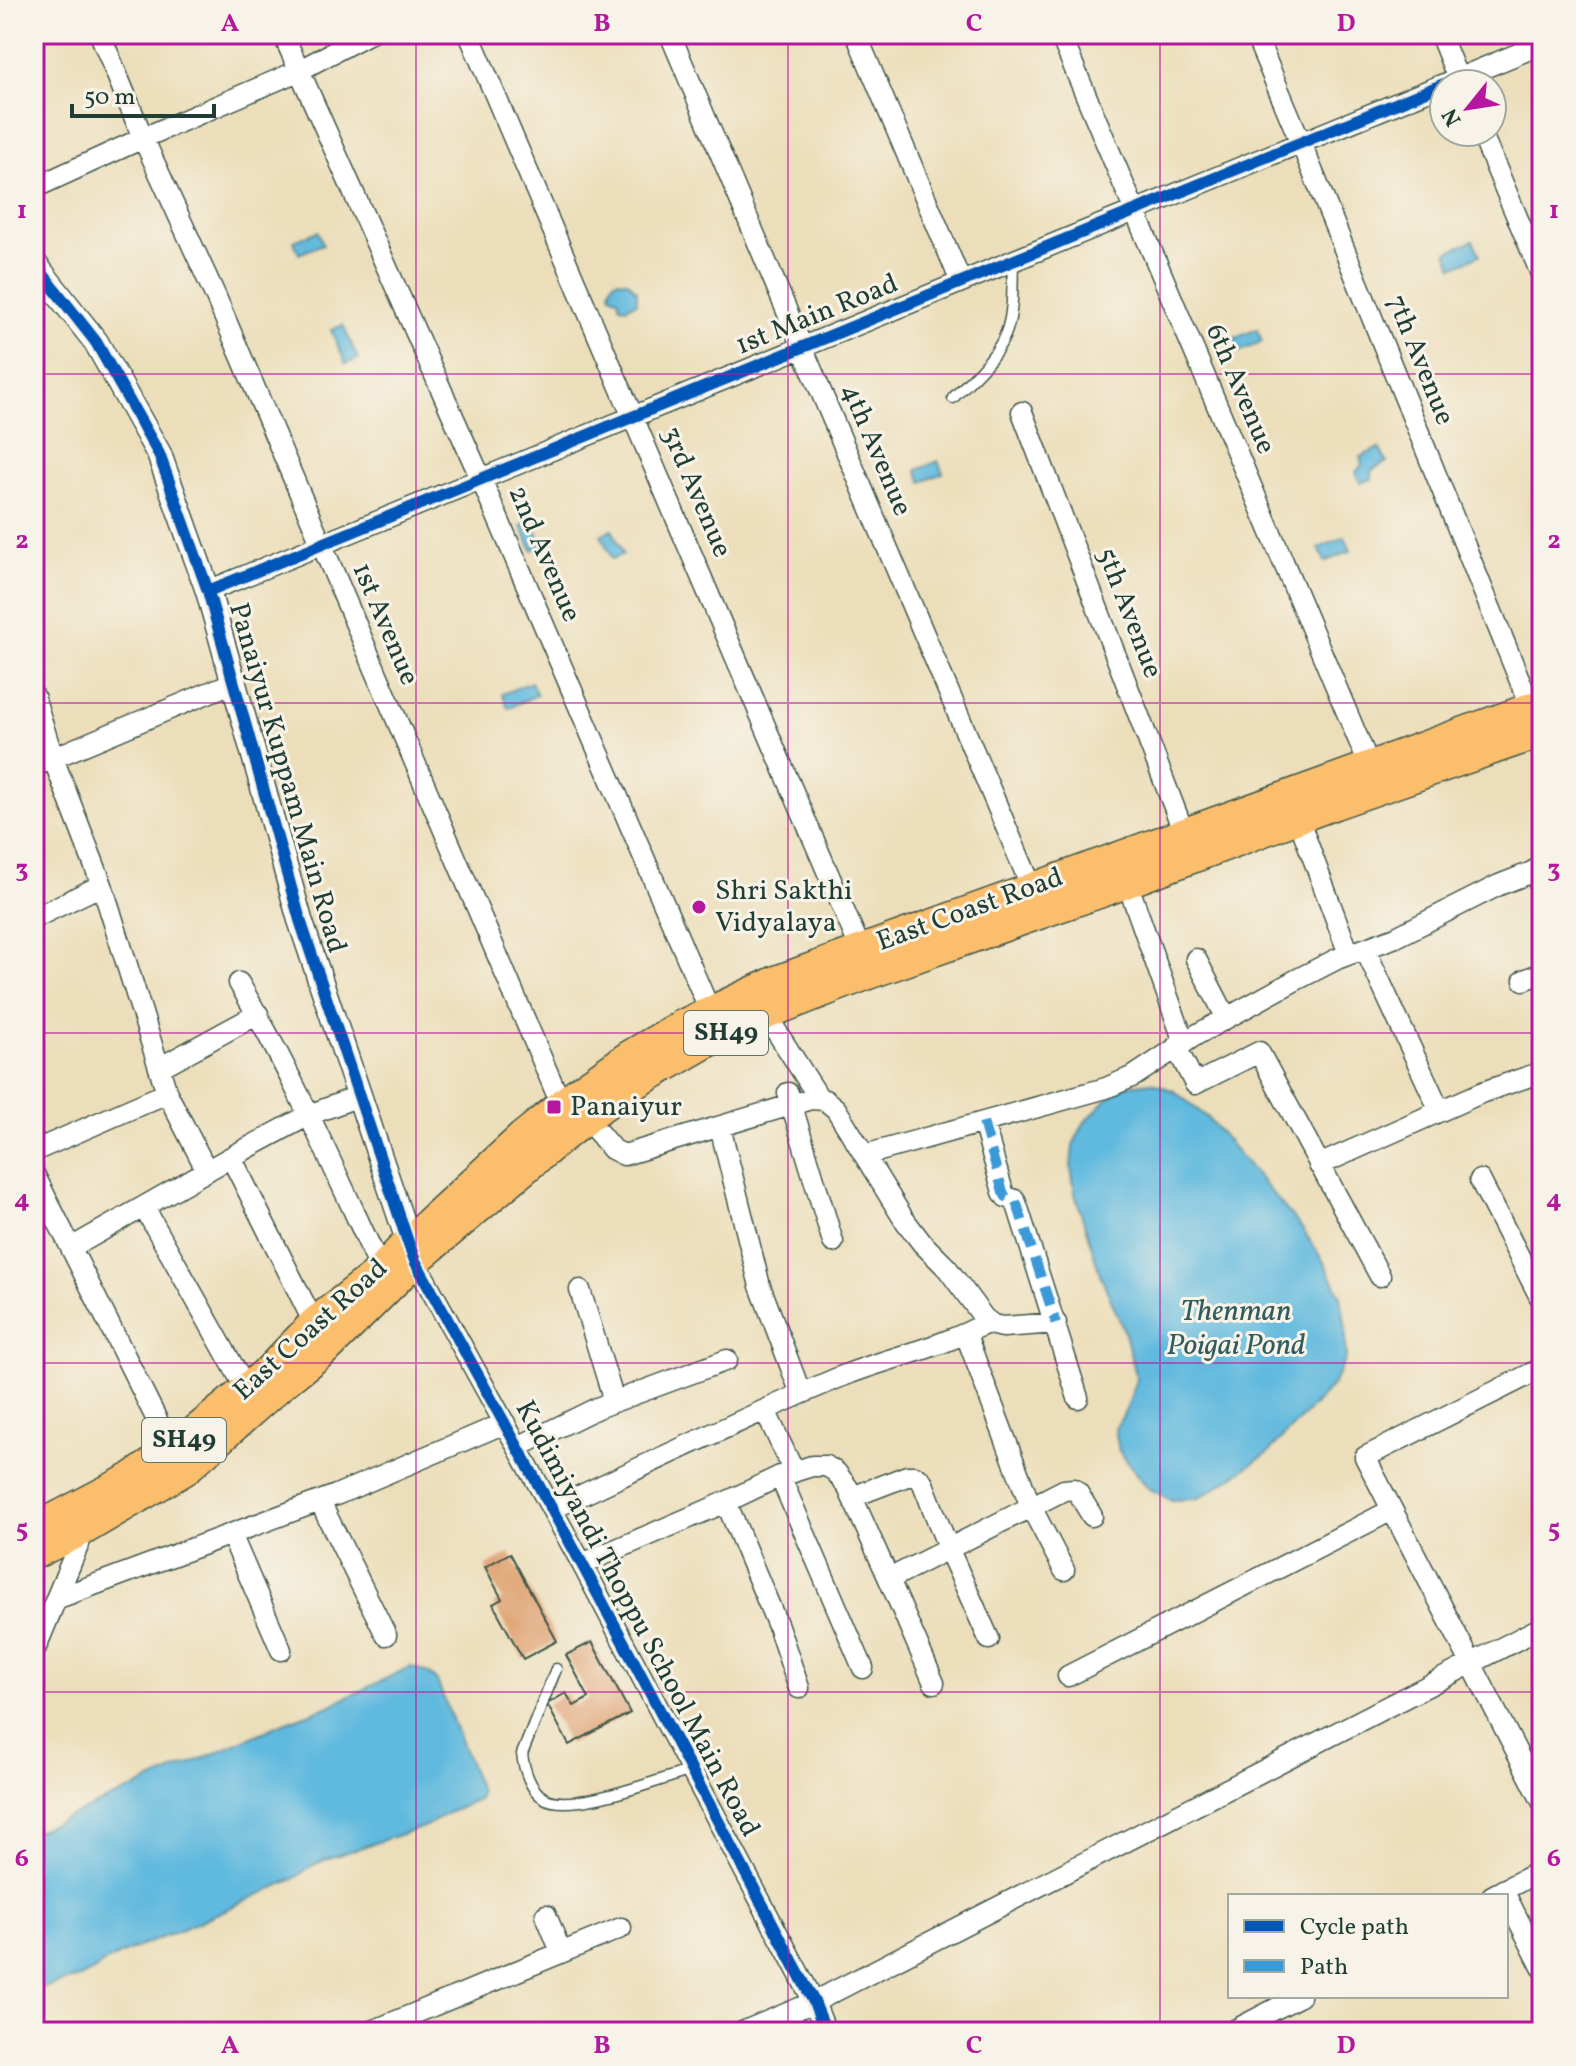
<svg xmlns="http://www.w3.org/2000/svg" width="1576" height="2066" font-family="Vollkorn,serif">
<style>
.water{fill:#61b9de;stroke:#407b89;stroke-width:2}
.building{fill:#dd9b68}
.lines{fill:none;stroke-linecap:round;stroke-linejoin:round}
.service-casing{stroke:#3e5548;stroke-width:13}
.minor-casing{stroke:#3e5548;stroke-width:23}
.tertiary-casing{stroke:#3e5548;stroke-width:27}
.primary-casing{stroke:#3e5548;stroke-width:33}
.service{stroke:#fff;stroke-width:10}
.minor{stroke:#fff;stroke-width:20}
.tertiary{stroke:#fff;stroke-width:24}
.primary{stroke:#fabe6d;stroke-width:30}
.quiet{stroke:#3a99d8;stroke-width:10;stroke-dasharray:20 10;stroke-linecap:butt}
.cycleway-casing{stroke:#f7f3e8;stroke-width:17}
.cycleway{stroke:#0057b8;stroke-width:12}
.grid{fill:none;stroke:#b5179e;stroke-width:2;stroke-opacity:0.55}
.poi-dot{fill:#b5179e;stroke:#f7f3e8;stroke-width:3}
.labels{text-anchor:middle;dominant-baseline:central;stroke-width:6;stroke-linejoin:round;paint-order:stroke}
.shield{fill:#f7f3e8;stroke:#60746a;stroke-width:2}
.shield-label{font-size:26px;font-weight:bold;fill:#1f3d34}
.street-label{font-size:28px;fill:#1f3d34;stroke:#f7f3e8}
.poi-label{font-size:28px;fill:#1f3d34;stroke:#f7f3e8;text-anchor:start}
.water-label{font-size:30px;font-style:italic;fill:#305c5e;stroke:#f7f3e8}
.neatline{fill:none;stroke:#b5179e;stroke-width:3}
.grid-label{font-size:26px;text-anchor:middle;font-weight:bold;fill:#b5179e}
</style>
<rect width="100%" height="100%" fill="#f7f3e8"/>
<filter id="ink" filterUnits="userSpaceOnUse"><feTurbulence type="fractalNoise" baseFrequency=".0125" numOctaves="2"/><feDisplacementMap in="SourceGraphic" scale="16" xChannelSelector="R" yChannelSelector="G"/><feConvolveMatrix kernelMatrix="1 2 1 2 8 2 1 2 1" color-interpolation-filters="sRGB"/></filter>
<filter id="wash" filterUnits="userSpaceOnUse"><feTurbulence type="fractalNoise" baseFrequency=".006" numOctaves="4" result="noise"/><feDisplacementMap in="SourceGraphic" scale="32" xChannelSelector="R" yChannelSelector="G"/><feGaussianBlur stdDeviation="1.8" result="paint"/><feColorMatrix in="noise" values="0 0 0 0 0 0 0 0 0 0 0 0 0 0 0 0 0 1.4 0 .05"/><feComposite in="paint" operator="in"/></filter>
<g filter="url(#wash)">
<rect width="100%" height="100%" fill="#ecdeba"/>
<path class="water" d="M 318,231 L 323,244 L 299,254 L 294,241 Z
M 1473,240 L 1480,255 L 1453,267 L 1447,252 Z
M 618,280 L 628,281 L 637,291 L 637,303 L 630,305 L 626,308 L 619,305 L 619,299 L 611,295 L 610,290 L 613,282 Z
M 343,325 L 358,359 L 346,364 L 331,330 Z
M 1257,329 L 1262,342 L 1238,352 L 1233,339 Z
M 1379,448 L 1387,462 L 1372,470 L 1372,479 L 1360,483 L 1356,472 L 1362,465 L 1360,457 Z
M 938,461 L 943,473 L 922,482 L 917,470 Z
M 532,521 L 543,545 L 532,550 L 521,526 Z
M 612,529 L 623,554 L 612,559 L 601,535 Z
M 1345,537 L 1351,551 L 1325,562 L 1319,548 Z
M 531,682 L 537,695 L 508,708 L 502,694 Z
M 1151,1082 L 1174,1091 L 1208,1118 L 1301,1227 L 1324,1262 L 1341,1296 L 1346,1330 L 1346,1358 L 1333,1385 L 1268,1453 L 1230,1479 L 1197,1499 L 1171,1500 L 1148,1488 L 1119,1451 L 1115,1429 L 1126,1410 L 1137,1380 L 1124,1330 L 1101,1277 L 1075,1194 L 1071,1167 L 1073,1145 L 1084,1123 L 1106,1100 L 1127,1085 Z
M 410,1667 C 422,1669 428,1673 437,1681 L 476,1780 L 480,1792 L 478,1800 L 448,1813 L 426,1826 L 329,1858 L 311,1866 L 294,1879 L 178,1931 L 126,1952 L 104,1963 L 96,1970 L 79,1978 L 62,1982 L 34,1991 L 34,1832 L 286,1722 L 327,1707 Z"/>
<g id="blocks">
<path class="building" d="M 510,1553 L 557,1641 L 523,1659 L 493,1604 L 502,1599 L 485,1567 Z
M 592,1642 L 630,1713 L 569,1745 L 547,1704 L 566,1693 L 574,1706 L 589,1698 L 566,1655 Z"/>
</g>
</g>
<g filter="url(#ink)">
<use href="#blocks" fill-opacity="0" stroke="#3e5548" stroke-width="2"/>
<g class="lines">
<defs>
<path id="service" d="M 953,398 C 972,378 998,357 1007,330 C 1014,309 1012,283 1013,261
M 556,1669 L 522,1754 C 524,1769 530,1790 544,1798 C 572,1814 660,1779 692,1770"/>
<path id="minor" d="M 100,34 L 143,138 L 215,295 L 561,1104
M 283,34 L 481,479 L 710,1011
M 469,34 L 866,962
M 670,34 L 802,347 L 1032,888
M 856,34 L 961,282
M 1060,34 L 1370,767
M 1255,34 L 1301,143 L 1531,708
M 1440,34 L 1460,84
M 1445,84 L 1542,44
M 1481,132 L 1542,276
M 34,188 L 143,138 L 298,71 L 368,34
M 1022,412 L 1184,833
M 208,591 L 1444,84
M 34,696 L 53,758 L 102,885 L 167,1093 L 207,1171
M 34,766 L 234,682
M 1298,818 L 1349,954
M 1535,870 L 1542,893
M 1127,882 L 1184,1042
M 34,918 L 102,885
M 1365,949 L 1440,1111
M 1196,959 L 1226,1017
M 1524,980 L 1542,973
M 239,983 C 293,1075 336,1173 381,1270
M 766,1015 L 819,1098
M 1176,1047 L 1195,1084 L 1259,1052 L 1380,1276
M 159,1068 L 258,1014
M 788,1093 L 833,1242
M 586,1118 L 612,1149 L 624,1155 L 811,1099 L 825,1100 L 836,1109 L 903,1218 L 922,1243 L 947,1268 L 984,1318 L 993,1325 L 1003,1327 L 1056,1323
M 983,1122 L 1003,1192 L 1006,1197 L 1015,1200 L 1018,1208 L 1078,1398
M 720,1127 L 760,1286 L 801,1394
M 34,1151 L 167,1093
M 865,1155 L 1106,1088 L 1134,1076 L 1196,1035 L 1294,981 L 1337,959 L 1396,937 L 1499,885 L 1542,868
M 231,1157 L 314,1323
M 1319,1165 L 1483,1092 L 1542,1072
M 34,1174 L 172,1450
M 1480,1180 L 1542,1301
M 144,1207 L 246,1389
M 71,1248 L 231,1157 L 309,1115 L 359,1096
M 415,1261 L 582,1564 L 814,2002 L 826,2032
M 580,1290 L 614,1401
M 966,1335 L 1031,1507 L 1064,1570
M 1542,1368 L 1365,1457 L 1542,1801
M 765,1410 L 794,1472
M 518,1447 L 597,1408 L 727,1360
M 780,1476 L 863,1668
M 852,1497 L 907,1476 L 915,1476 L 922,1481 L 949,1550 L 989,1639
M 320,1502 L 386,1635
M 726,1502 L 778,1626 L 799,1688
M 552,1509 C 648,1464 743,1418 840,1377 C 889,1357 942,1348 988,1322
M 231,1534 L 281,1650
M 582,1564 L 726,1502 L 780,1476 L 812,1466 L 826,1466 L 836,1472 L 848,1488 L 889,1579 L 934,1683
M 889,1579 L 1064,1490 L 1074,1489 L 1078,1493 L 1092,1516
M 56,1599 L 336,1495 L 505,1423
M 34,1652 L 85,1529
M 1068,1676 L 1392,1510
M 1503,1890 L 1542,1967
M 1492,1896 L 1542,1870
M 546,1915 L 561,1952
M 370,2032 L 621,1928
M 742,2032 L 814,2002 L 1542,1627
M 1231,2032 L 1300,1996"/>
<path id="tertiary" d="M 34,263 L 96,342 L 159,454 L 208,591 L 300,920 L 413,1255"/>
<path id="primary" d="M 34,1529 L 131,1478 L 172,1450 L 269,1370 L 314,1323 L 381,1270 L 408,1242 L 522,1137 L 575,1094 L 629,1056 L 682,1025 L 776,981 L 1542,704
M 34,1554 L 85,1529 L 185,1470 L 282,1384 L 330,1346 L 415,1261 L 559,1140 L 600,1108 L 635,1084 L 704,1044 L 769,1013 L 871,973 L 1107,890 L 1335,804 L 1542,732"/>
</defs>
<use href="#service" class="service-casing"/>
<use href="#minor" class="minor-casing"/>
<use href="#tertiary" class="tertiary-casing"/>
<use href="#primary" class="primary-casing"/>
<use href="#service" class="service"/>
<use href="#minor" class="minor"/>
<use href="#tertiary" class="tertiary"/>
<use href="#primary" class="primary"/>
<path class="quiet" d="M 983,1122 L 1003,1192 L 1006,1197 L 1015,1200 L 1017,1204 L 1056,1323"/>
<defs>
<path id="cycleway" d="M 34,263 L 96,342 L 159,454 L 208,591 L 300,920 L 408,1242 L 415,1261 L 582,1564 L 814,2002 L 826,2032
M 208,591 L 1444,84"/>
</defs>
<use href="#cycleway" class="cycleway-casing"/>
<use href="#cycleway" class="cycleway"/>
</g>
</g>
<path class="grid" d="M 416,34 L 416,2032M 788,34 L 788,2032M 1160,34 L 1160,2032M 34,374 L 1542,374M 34,703 L 1542,703M 34,1033 L 1542,1033M 34,1363 L 1542,1363M 34,1692 L 1542,1692"/>
<g class="poi-dot">
<circle cx="699" cy="907" r="8"/>
<rect x="546" y="1099" width="16" height="16" rx="4"/>
</g>
<g class="labels">
<g class="shield">
<rect x="684" y="1011" width="84" height="44" rx="6"/>
<rect x="142" y="1418" width="84" height="44" rx="6"/>
</g>
<g class="shield-label">
<text x="726" y="1033">SH49</text>
<text x="184" y="1440">SH49</text>
</g>
<g class="street-label">
<text transform="translate(817 315) rotate(-22)">1st Main Road</text>
<text transform="translate(1420 360) rotate(68)">7th Avenue</text>
<text transform="translate(1240 389) rotate(67)">6th Avenue</text>
<text transform="translate(876 450) rotate(67)">4th Avenue</text>
<text transform="translate(696 492) rotate(67)">3rd Avenue</text>
<text transform="translate(544 554) rotate(67)">2nd Avenue</text>
<text transform="translate(1129 613) rotate(69)">5th Avenue</text>
<text transform="translate(385 624) rotate(67)">1st Avenue</text>
<text transform="translate(287 778) rotate(74)">Panaiyur Kuppam Main Road</text>
<text transform="translate(970 910) rotate(-20)">East Coast Road</text>
<text transform="translate(311 1330) rotate(-42)">East Coast Road</text>
<text transform="translate(637 1619) rotate(62)">Kudimiyandi Thoppu School Main Road</text>
</g>
<g class="poi-label">
<text x="715" y="891">Shri Sakthi<tspan x="715" dy="32">Vidyalaya</tspan></text>
<text x="570" y="1107">Panaiyur</text>
</g>
<g class="water-label">
<text x="1236" y="1312">Thenman<tspan x="1236" dy="34">Poigai Pond</tspan></text>
</g>
</g>
<rect width="1576" height="2066" fill="none" stroke="#f7f3e8" stroke-width="88"/>
<rect x="1228" y="1894" width="280" height="104" fill="#f7f3e8" stroke="#a1aaa0" stroke-width="2"/>
<rect x="1244" y="1920" width="40" height="12" fill="#0057b8" stroke="#a1aaa0" stroke-width="2"/>
<text x="1300" y="1934" font-size="24" fill="#1f3d34">Cycle path</text>
<rect x="1244" y="1960" width="40" height="12" fill="#3a99d8" stroke="#a1aaa0" stroke-width="2"/>
<text x="1300" y="1974" font-size="24" fill="#1f3d34">Path</text>
<g transform="translate(1468 108) rotate(240)"><circle r="38" fill="#f7f3e8" stroke="#a1aaa0" stroke-width="2"/>
<path d="M0-6L14 30L0 20L-14 30Z" fill="#b5179e"/>
<text y="-12" font-size="22" font-weight="bold" text-anchor="middle" fill="#1f3d34">N</text>
</g>
<path d="M72 104v12h142v-12" fill="none" stroke="#1f3d34" stroke-width="4"/>
<text x="84" y="104" font-size="24" fill="#1f3d34" stroke="#f7f3e8" stroke-width="6" paint-order="stroke">50 m</text>
<rect x="44" y="44" width="1488" height="1978" class="neatline"/>
<g class="grid-label">
<text x="230" y="31">A</text>
<text x="602" y="31">B</text>
<text x="974" y="31">C</text>
<text x="1346" y="31">D</text>
<text x="22" y="218">1</text>
<text x="1554" y="218">1</text>
<text x="22" y="548">2</text>
<text x="1554" y="548">2</text>
<text x="22" y="877">3</text>
<text x="1554" y="877">3</text>
<text x="22" y="1207">4</text>
<text x="1554" y="1207">4</text>
<text x="22" y="1537">5</text>
<text x="1554" y="1537">5</text>
<text x="22" y="1866">6</text>
<text x="1554" y="1866">6</text>
<text x="230" y="2053">A</text>
<text x="602" y="2053">B</text>
<text x="974" y="2053">C</text>
<text x="1346" y="2053">D</text>
</g>
</svg>
